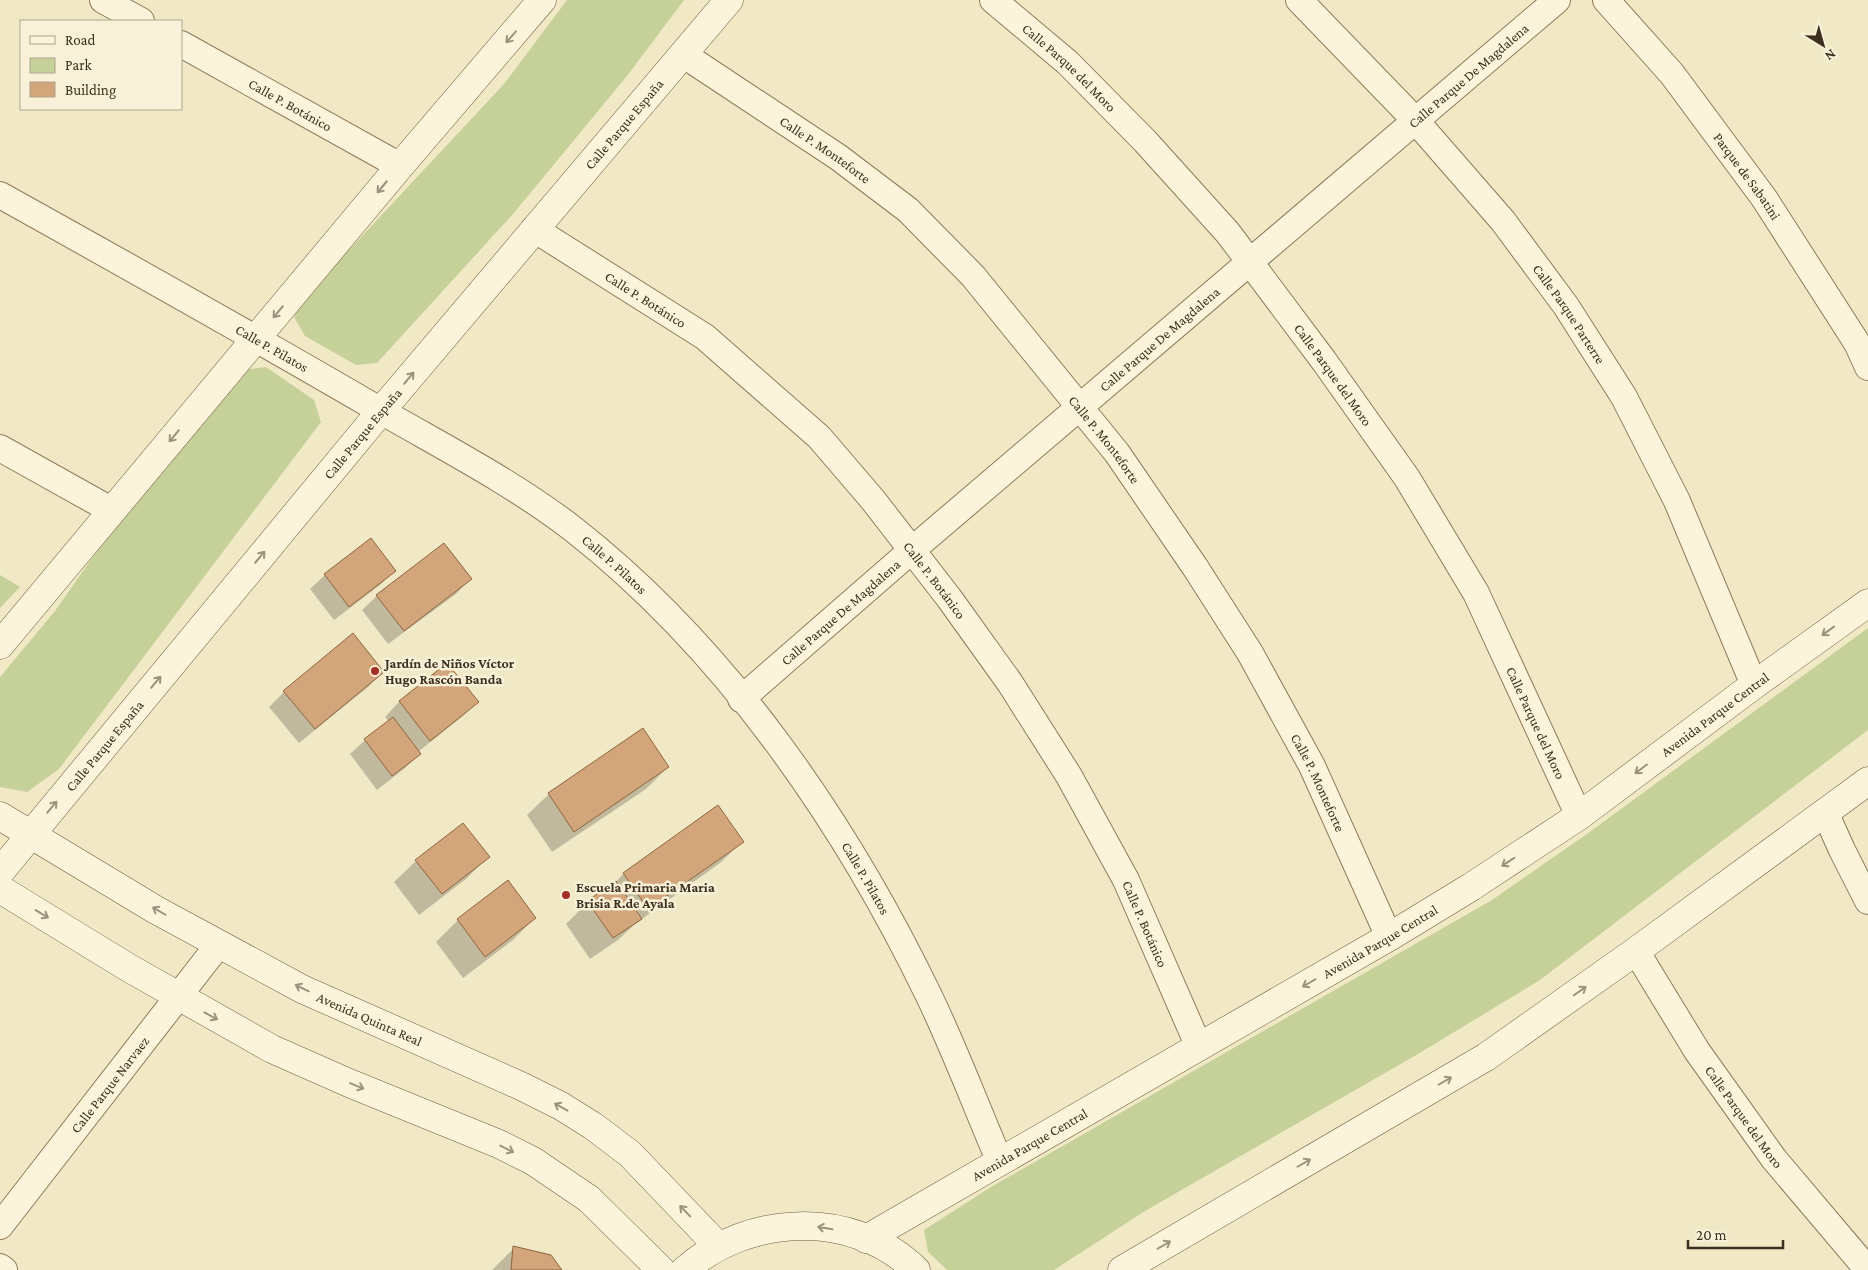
<svg xmlns="http://www.w3.org/2000/svg" width="1868" height="1270" font-family="'Crimson Pro',serif">
<style>
.green{fill:#c6d199}
.shadow{fill:#0003}
.building{fill:#d2a57a;stroke:#90653e}
.lines{fill:none;stroke-linecap:round;stroke-linejoin:round}
.street-casing{stroke:#8f7a5a;stroke-width:28}
.secondary-casing{stroke:#715b3d;stroke-width:29}
.street{stroke:#fbf4db;stroke-width:26}
.secondary{stroke:#fbf4db;stroke-width:28}
.oneway{stroke:#9c927d}
.poi-dot{fill:#a22e26;stroke:#f8f1d7;stroke-width:2}
.labels{text-anchor:middle;dominant-baseline:central;stroke-width:5;stroke-linejoin:round;paint-order:stroke}
.street-label{font-size:14px;fill:#3e301f;stroke:#f8f1d7}
.poi-label{font-size:14px;font-weight:bold;fill:#3e301f;stroke:#f8f1d7;text-anchor:start}
</style>
<rect width="100%" height="100%" fill="#f1e8c6"/>
<path class="green" d="M 567,0 L 684,0 L 627,76 L 513,214 L 377,363 L 356,365 L 305,336 L 294,317 L 306,296 L 504,84 Z
M 266,367 L 314,400 L 321,422 L 59,769 L 27,792 L 0,787 L 0,677 L 55,611 L 102,544 L 243,370 Z
M 0,575 L 20,587 L 0,608 Z
M 1868,628 L 1868,730 L 1540,980 L 1418,1054 L 1145,1211 L 1054,1270 L 947,1270 L 928,1252 L 924,1230 L 991,1187 L 1492,900 L 1591,831 Z"/>
<path class="shadow" d="M 395,571 L 380,585 L 334,620 L 310,589 L 325,575 Z
M 470,579 L 456,594 L 388,644 L 362,610 L 377,596 Z
M 352,635 L 383,672 L 368,687 L 299,743 L 269,707 L 284,692 Z
M 447,664 L 477,702 L 463,716 L 418,752 L 420,754 L 405,768 L 377,790 L 350,754 L 365,740 L 389,722 L 385,717 L 399,702 Z
M 668,767 L 646,789 L 552,852 L 527,815 L 549,794 Z
M 718,807 L 742,842 L 720,863 L 635,924 L 618,940 L 590,959 L 566,924 L 588,902 L 614,884 L 623,874 Z
M 488,857 L 466,879 L 419,915 L 394,882 L 416,861 Z
M 535,918 L 513,940 L 463,978 L 436,942 L 458,920 Z
M 514,1248 L 560,1270 L 492,1270 Z"/>
<path class="building" d="M 371,538 L 396,571 L 349,607 L 324,574 Z
M 444,543 L 472,579 L 404,631 L 376,595 Z
M 353,633 L 384,672 L 315,729 L 283,691 Z
M 447,663 L 479,702 L 430,741 L 399,701 Z
M 393,717 L 421,754 L 392,776 L 364,739 Z
M 643,728 L 669,767 L 574,832 L 548,793 Z
M 718,805 L 744,842 L 648,909 L 623,873 Z
M 463,823 L 490,857 L 442,894 L 415,860 Z
M 508,880 L 536,918 L 485,957 L 457,919 Z
M 616,881 L 642,919 L 613,938 L 587,901 Z
M 513,1246 L 551,1255 L 562,1270 L 511,1270 Z"/>
<g class="lines">
<defs>
<g id="street">
<path d="M 103,0 L 141,21"/>
<path id="s1" d="M 993,0 L 1068,63 L 1145,141 L 1228,233 L 1324,361 L 1407,478 L 1476,593 L 1579,816"/>
<path id="s2" d="M 1299,0 L 1415,120 L 1503,221 L 1566,306 L 1624,397 L 1677,501 L 1754,685"/>
<path id="s3" d="M 1606,0 L 1672,74 L 1764,198 L 1857,343 L 1868,367"/>
<path id="s4" d="M 181,44 L 400,166"/>
<path id="s5" d="M 684,55 L 838,157 L 908,210 L 973,276 L 1117,453 L 1195,567 L 1250,653 L 1312,766 L 1389,937"/>
<path id="s6" d="M 0,195 C 126,265 252,336 376,408 C 443,447 512,482 573,529 C 726,649 845,822 929,996 C 955,1050 976,1106 1000,1162"/>
<path id="s7" d="M 534,229 L 705,337 L 819,437 L 873,500 L 949,598 L 1010,683 L 1069,776 L 1126,880 L 1199,1047"/>
<path d="M 0,448 L 111,510"/>
<path id="s8" d="M 741,699 L 912,550 L 1557,0"/>
<path d="M 1825,812 L 1842,850 L 1868,901"/>
<path id="s9" d="M 1636,951 L 1697,1051 L 1774,1159 L 1868,1270"/>
<path id="s10" d="M 0,1226 L 219,944"/>
<path d="M 0,1267 L 4,1270"/>
</g>
<g id="secondary">
<path d="M 0,645 L 400,166 L 542,0"/>
<path id="s11" d="M 0,816 L 156,910 L 302,989 L 521,1086 L 561,1106 L 593,1126 L 630,1154 L 718,1246"/>
<path id="s12" d="M 0,872 L 381,411 L 729,0"/>
<path d="M 0,889 L 129,968 L 272,1049 L 349,1083 L 499,1144 L 533,1161 L 589,1199 L 661,1270"/>
<path id="s13" d="M 866,1239 L 1389,937 L 1471,887 L 1579,816 L 1754,685 L 1868,603"/>
<path d="M 685,1270 C 748,1214 853,1209 916,1270"/>
<path d="M 1122,1270 L 1486,1057 L 1636,951 L 1868,781"/>
</g>
</defs>
<use href="#street" class="street-casing"/>
<use href="#secondary" class="secondary-casing"/>
<use href="#street" class="street"/>
<use href="#secondary" class="secondary"/>
</g>
<defs><path id="oneway-shaft" d="M-6 0H5M1.5-3L5.5 0L1.5 3" fill="none" stroke-width="1.6" stroke-linecap="round" stroke-linejoin="round" transform="scale(1.25)"/></defs>
<g class="oneway">
<use href="#oneway-shaft" transform="translate(511 37) rotate(131)"/>
<use href="#oneway-shaft" transform="translate(382 187) rotate(130)"/>
<use href="#oneway-shaft" transform="translate(278 312) rotate(130)"/>
<use href="#oneway-shaft" transform="translate(409 378) rotate(-50)"/>
<use href="#oneway-shaft" transform="translate(174 436) rotate(130)"/>
<use href="#oneway-shaft" transform="translate(260 557) rotate(-50)"/>
<use href="#oneway-shaft" transform="translate(1828 631) rotate(144)"/>
<use href="#oneway-shaft" transform="translate(156 682) rotate(-50)"/>
<use href="#oneway-shaft" transform="translate(1641 769) rotate(143)"/>
<use href="#oneway-shaft" transform="translate(52 807) rotate(-50)"/>
<use href="#oneway-shaft" transform="translate(1508 862) rotate(147)"/>
<use href="#oneway-shaft" transform="translate(159 911) rotate(-150)"/>
<use href="#oneway-shaft" transform="translate(42 914) rotate(31)"/>
<use href="#oneway-shaft" transform="translate(1309 983) rotate(150)"/>
<use href="#oneway-shaft" transform="translate(302 988) rotate(-154)"/>
<use href="#oneway-shaft" transform="translate(1580 991) rotate(-35)"/>
<use href="#oneway-shaft" transform="translate(211 1016) rotate(29)"/>
<use href="#oneway-shaft" transform="translate(1445 1081) rotate(-30)"/>
<use href="#oneway-shaft" transform="translate(357 1086) rotate(22)"/>
<use href="#oneway-shaft" transform="translate(561 1107) rotate(-151)"/>
<use href="#oneway-shaft" transform="translate(507 1149) rotate(27)"/>
<use href="#oneway-shaft" transform="translate(1304 1163) rotate(-30)"/>
<use href="#oneway-shaft" transform="translate(685 1211) rotate(-134)"/>
<use href="#oneway-shaft" transform="translate(825 1228) rotate(-170)"/>
<use href="#oneway-shaft" transform="translate(1164 1245) rotate(-30)"/>
</g>
<g class="poi-dot">
<circle cx="375" cy="671" r="5"/>
<circle cx="566" cy="895" r="5"/>
</g>
<g class="labels">
<g class="street-label">
<text stroke="none"><textPath href="#s1" startOffset="102">Calle Parque del Moro</textPath></text>
<text stroke="none"><textPath href="#s8" startOffset="958">Calle Parque De Magdalena</textPath></text>
<text stroke="none"><textPath href="#s4" startOffset="125">Calle P. Botánico</textPath></text>
<text stroke="none"><textPath href="#s12" startOffset="974">Calle Parque España</textPath></text>
<text stroke="none"><textPath href="#s5" startOffset="170">Calle P. Monteforte</textPath></text>
<text stroke="none"><textPath href="#s3" startOffset="226">Parque de Sabatini</textPath></text>
<text stroke="none"><textPath href="#s7" startOffset="132">Calle P. Botánico</textPath></text>
<text stroke="none"><textPath href="#s2" startOffset="415">Calle Parque Parterre</textPath></text>
<text stroke="none"><textPath href="#s8" startOffset="552">Calle Parque De Magdalena</textPath></text>
<text stroke="none"><textPath href="#s6" startOffset="312">Calle P. Pilatos</textPath></text>
<text stroke="none"><textPath href="#s1" startOffset="508">Calle Parque del Moro</textPath></text>
<text stroke="none"><textPath href="#s12" startOffset="569">Calle Parque España</textPath></text>
<text stroke="none"><textPath href="#s5" startOffset="575">Calle P. Monteforte</textPath></text>
<text stroke="none"><textPath href="#s6" startOffset="718">Calle P. Pilatos</textPath></text>
<text stroke="none"><textPath href="#s7" startOffset="538">Calle P. Botánico</textPath></text>
<text stroke="none"><textPath href="#s8" startOffset="132">Calle Parque De Magdalena</textPath></text>
<text stroke="none"><textPath href="#s13" startOffset="999">Avenida Parque Central</textPath></text>
<text stroke="none"><textPath href="#s1" startOffset="912">Calle Parque del Moro</textPath></text>
<text stroke="none"><textPath href="#s12" startOffset="164">Calle Parque España</textPath></text>
<text stroke="none"><textPath href="#s5" startOffset="980">Calle P. Monteforte</textPath></text>
<text stroke="none"><textPath href="#s6" startOffset="1122">Calle P. Pilatos</textPath></text>
<text stroke="none"><textPath href="#s7" startOffset="942">Calle P. Botánico</textPath></text>
<text stroke="none"><textPath href="#s13" startOffset="594">Avenida Parque Central</textPath></text>
<text stroke="none"><textPath href="#s11" startOffset="422">Avenida Quinta Real</textPath></text>
<text stroke="none"><textPath href="#s10" startOffset="179">Calle Parque Narvaez</textPath></text>
<text stroke="none"><textPath href="#s9" startOffset="198">Calle Parque del Moro</textPath></text>
<text stroke="none"><textPath href="#s13" startOffset="189">Avenida Parque Central</textPath></text>
</g>
<g class="poi-label">
<text x="385" y="663">Jardín de Niños Víctor<tspan x="385" dy="16">Hugo Rascón Banda</tspan></text>
<text x="576" y="887">Escuela Primaria Maria<tspan x="576" dy="16">Brisia R.de Ayala</tspan></text>
</g>
</g>
<rect x="20" y="20" width="162" height="90" fill="#f8f1d7" stroke="#aea48d"/>
<rect x="30" y="36" width="25" height="8" fill="#fbf4db" stroke="#aea48d"/>
<text x="65" y="45" font-size="15" fill="#3e301f">Road</text>
<rect x="30" y="58" width="25" height="15" fill="#c6d199" stroke="#aea48d"/>
<text x="65" y="70" font-size="15" fill="#3e301f">Park</text>
<rect x="30" y="82" width="25" height="15" fill="#d2a57a" stroke="#aea48d"/>
<text x="65" y="95" font-size="15" fill="#3e301f">Building</text>
<g transform="translate(1823 45) rotate(143)" stroke="#f8f1d7" stroke-width="4" paint-order="stroke">
<path d="M0-4L9 19L0 12L-9 19Z" fill="#3e301f"/>
<text y="-8" font-size="14" font-weight="bold" text-anchor="middle" fill="#3e301f">N</text>
</g>
<path d="M1688 1240v8h95v-8" fill="none" stroke="#3e301f" stroke-width="2.5"/>
<text x="1696" y="1240" font-size="15" fill="#3e301f" stroke="#f8f1d7" stroke-width="4" paint-order="stroke">20 m</text>
</svg>
